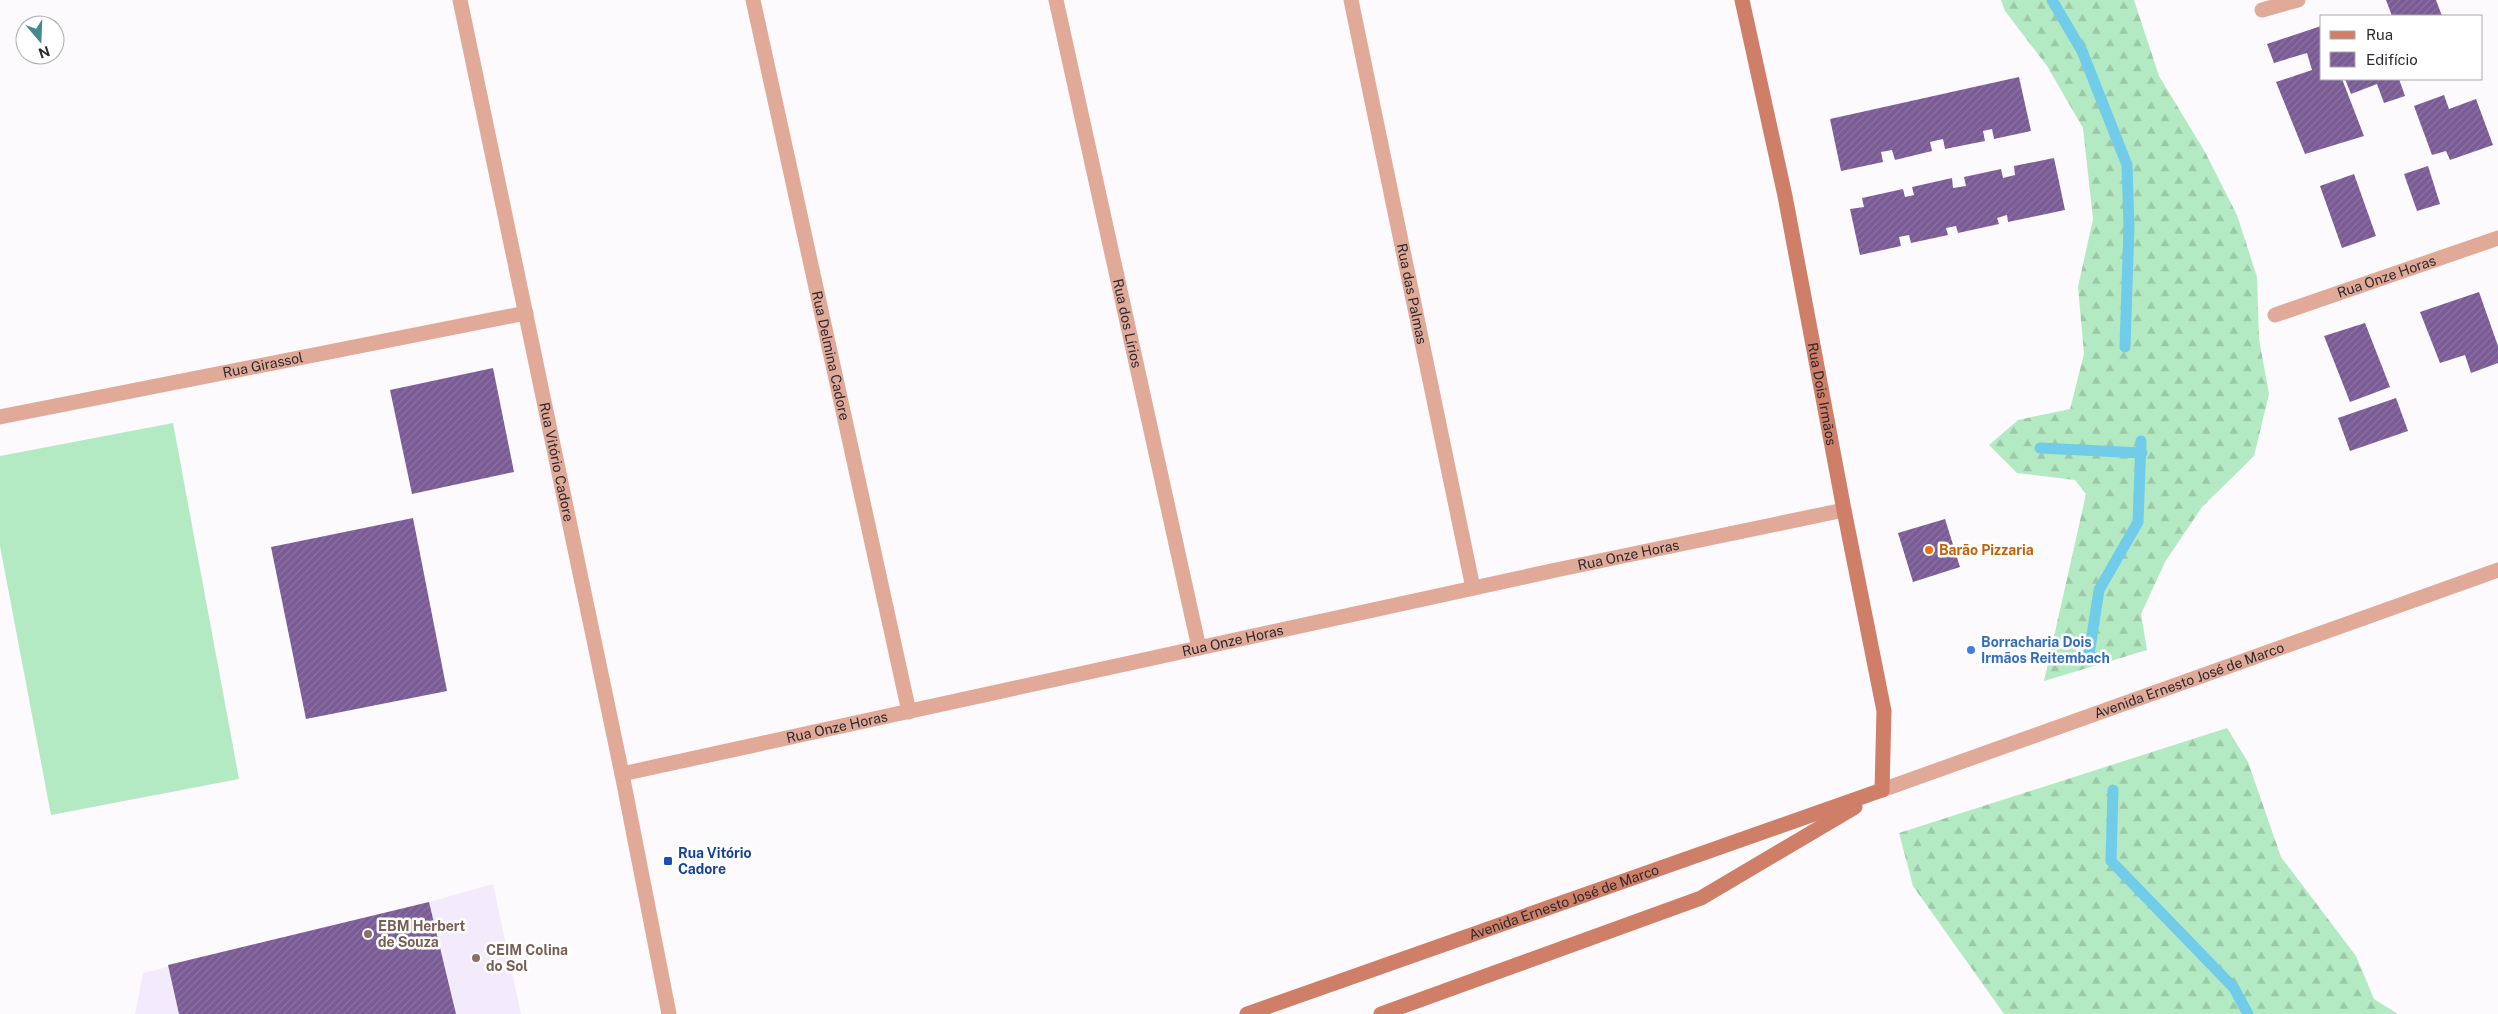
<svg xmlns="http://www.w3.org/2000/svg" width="2498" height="1014" font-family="'Public Sans',sans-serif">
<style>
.built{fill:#f3ebfc}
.forest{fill:url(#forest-firs)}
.pitch{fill:#b4eac3}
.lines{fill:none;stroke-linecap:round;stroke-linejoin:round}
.stream{stroke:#71cce9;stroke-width:11}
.building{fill:url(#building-hatch)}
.minor{stroke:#e1a998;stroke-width:15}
.tertiary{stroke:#e1a998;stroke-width:15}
.secondary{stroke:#cf7f67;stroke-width:15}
.food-dot{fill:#e8710a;stroke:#fff;stroke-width:2}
.shop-dot{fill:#3f7fe0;stroke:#fff;stroke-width:2}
.transit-dot{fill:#1a4fb4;stroke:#fff;stroke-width:2}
.education-dot{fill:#8d6e63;stroke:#fff;stroke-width:2}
.labels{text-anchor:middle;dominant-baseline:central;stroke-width:5;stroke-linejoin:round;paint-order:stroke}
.street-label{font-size:14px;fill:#2c2a2f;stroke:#fff}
.food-label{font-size:14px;font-weight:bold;fill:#c56008;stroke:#fff;text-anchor:start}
.shop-label{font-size:14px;font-weight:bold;fill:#366cbe;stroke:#fff;text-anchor:start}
.transit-label{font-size:14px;font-weight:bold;fill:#164399;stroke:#fff;text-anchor:start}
.education-label{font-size:14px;font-weight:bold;fill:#785e54;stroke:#fff;text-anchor:start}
</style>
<defs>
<pattern id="forest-firs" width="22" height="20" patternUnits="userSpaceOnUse" patternTransform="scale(1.25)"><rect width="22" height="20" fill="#b4eac3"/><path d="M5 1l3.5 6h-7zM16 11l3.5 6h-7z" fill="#9bc9a8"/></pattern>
<pattern id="building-hatch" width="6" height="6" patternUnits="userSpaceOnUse" patternTransform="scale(1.25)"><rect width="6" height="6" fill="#7a5b96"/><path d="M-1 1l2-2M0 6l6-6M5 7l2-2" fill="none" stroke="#8c74a1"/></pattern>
</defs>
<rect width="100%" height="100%" fill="#fcfafd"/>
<path class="built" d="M 493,884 L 521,1014 L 135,1014 L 143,973 L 429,902 Z"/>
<path class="forest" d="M 2001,0 L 2134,0 L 2159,76 L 2205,152 L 2237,215 L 2257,277 L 2259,339 L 2269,394 L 2254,456 L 2202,507 L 2165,562 L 2141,614 L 2147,650 L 2044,681 L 2086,494 L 2075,480 L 2017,473 L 1989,445 L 2018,420 L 2070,409 L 2084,354 L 2078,287 L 2093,219 L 2083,128 L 2047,66 L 2005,11 Z
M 2227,728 L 2248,762 L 2281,857 L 2356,956 L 2374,999 L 2398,1014 L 2004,1014 L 1913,886 L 1899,833 Z"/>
<path class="pitch" d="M 173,423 L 239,779 L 51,815 L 0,546 L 0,456 Z"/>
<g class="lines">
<path class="stream" d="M 2052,0 L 2082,51 L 2127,165 L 2129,226 L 2125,347
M 2040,448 L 2142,453
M 2089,655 L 2099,590 L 2138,522 L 2141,441
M 2113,790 L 2111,861 L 2234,988 L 2248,1014"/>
</g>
<path class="building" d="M 2386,0 L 2436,0 L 2442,16 L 2392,16 Z
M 2321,26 L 2322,79 L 2342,79 L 2364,136 L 2305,154 L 2276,82 L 2312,70 L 2307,53 L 2274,63 L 2267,44 Z
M 2019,77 L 2031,131 L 1994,139 L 1992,129 L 1983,131 L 1985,141 L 1945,149 L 1943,139 L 1930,142 L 1932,151 L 1895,160 L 1892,150 L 1881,152 L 1883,162 L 1841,171 L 1830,119 Z
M 2345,79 L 2399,79 L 2405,96 L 2384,103 L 2377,84 L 2351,94 Z
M 2444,95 L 2449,109 L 2476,99 L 2493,145 L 2450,160 L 2446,151 L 2432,155 L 2414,106 Z
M 2054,158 L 2065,210 L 2008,222 L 2007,215 L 1997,218 L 1999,224 L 1958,233 L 1956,226 L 1946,228 L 1948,235 L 1911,243 L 1909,235 L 1899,237 L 1901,246 L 1860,255 L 1850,209 L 1864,207 L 1862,198 L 1903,189 L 1905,197 L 1914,195 L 1912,187 L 1952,178 L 1953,188 L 1966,186 L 1964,177 L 2001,169 L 2003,178 L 2015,175 L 2014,166 Z
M 2428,166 L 2440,204 L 2417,211 L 2404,174 Z
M 2354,174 L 2376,236 L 2342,248 L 2320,186 Z
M 2479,292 L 2498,346 L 2498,363 L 2471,373 L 2465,355 L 2440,363 L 2420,312 Z
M 2365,323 L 2390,387 L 2350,402 L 2324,336 Z
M 493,368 L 514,472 L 412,494 L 390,390 Z
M 2396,398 L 2408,431 L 2350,451 L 2338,418 Z
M 413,518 L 447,691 L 306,719 L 271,547 Z
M 1945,519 L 1960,567 L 1913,582 L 1898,533 Z
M 429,902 L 456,1014 L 179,1014 L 168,965 Z"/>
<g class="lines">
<g class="minor">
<path id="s1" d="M 460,0 L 622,774 L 669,1014"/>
<path id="s2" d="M 753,0 L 909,712"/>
<path id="s3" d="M 1056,0 L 1199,648"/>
<path id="s4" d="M 1351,0 L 1473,588"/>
<path d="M 2262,10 L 2298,0"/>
<path id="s5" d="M 2275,315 L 2498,238"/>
<path id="s6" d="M 0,417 L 526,313"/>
<path id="s7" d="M 622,774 L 1556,570 L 1844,510"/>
</g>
<path class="tertiary" id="s8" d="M 1882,790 L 2498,570"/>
<g class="secondary">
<path id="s9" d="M 1742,0 L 1785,196 L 1844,510 L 1884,711 L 1882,790"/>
<path id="s10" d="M 1247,1014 L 1882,790"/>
<path d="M 1381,1014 L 1701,898 L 1855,807"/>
</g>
</g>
<circle class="food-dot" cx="1929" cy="550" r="5"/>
<circle class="shop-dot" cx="1971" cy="650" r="5"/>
<rect class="transit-dot" x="663" y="856" width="10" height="10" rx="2.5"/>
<g class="education-dot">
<circle cx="368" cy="934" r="5"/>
<circle cx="476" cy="958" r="5"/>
</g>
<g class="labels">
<g class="street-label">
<text stroke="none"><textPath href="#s5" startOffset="118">Rua Onze Horas</textPath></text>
<text stroke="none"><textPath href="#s4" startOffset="300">Rua das Palmas</textPath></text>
<text stroke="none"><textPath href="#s3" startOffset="331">Rua dos Lírios</textPath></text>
<text stroke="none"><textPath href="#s2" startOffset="364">Rua Delmina Cadore</textPath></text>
<text stroke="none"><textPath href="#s6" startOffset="268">Rua Girassol</textPath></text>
<text stroke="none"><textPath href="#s9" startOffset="402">Rua Dois Irmãos</textPath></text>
<text stroke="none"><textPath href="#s1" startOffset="472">Rua Vitório Cadore</textPath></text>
<text stroke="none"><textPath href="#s7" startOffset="1030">Rua Onze Horas</textPath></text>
<text stroke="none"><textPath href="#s7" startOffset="625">Rua Onze Horas</textPath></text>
<text stroke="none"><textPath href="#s8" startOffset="326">Avenida Ernesto José de Marco</textPath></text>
<text stroke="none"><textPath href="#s7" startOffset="220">Rua Onze Horas</textPath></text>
<text stroke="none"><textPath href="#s10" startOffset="336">Avenida Ernesto José de Marco</textPath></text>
</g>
<g class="food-label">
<text x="1939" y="550">Barão Pizzaria</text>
</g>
<g class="shop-label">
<text x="1981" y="642">Borracharia Dois<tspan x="1981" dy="16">Irmãos Reitembach</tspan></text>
</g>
<g class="transit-label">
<text x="678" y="853">Rua Vitório<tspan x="678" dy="16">Cadore</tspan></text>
</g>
<g class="education-label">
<text x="378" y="926">EBM Herbert<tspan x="378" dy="16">de Souza</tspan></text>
<text x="486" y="950">CEIM Colina<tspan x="486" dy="16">do Sol</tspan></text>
</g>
</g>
<rect x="2320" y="15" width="162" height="65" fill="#ffffff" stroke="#abaaac"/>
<rect x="2330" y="31" width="25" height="8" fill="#cf7f67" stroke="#abaaac"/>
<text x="2366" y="40" font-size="15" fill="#2c2a2f">Rua</text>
<rect x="2330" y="52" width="25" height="15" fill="url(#building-hatch)" stroke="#abaaac"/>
<text x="2366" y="65" font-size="15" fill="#2c2a2f">Edifício</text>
<g transform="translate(40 40) rotate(161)"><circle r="24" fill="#ffffff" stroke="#abaaac"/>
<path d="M0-4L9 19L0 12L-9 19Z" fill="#438a90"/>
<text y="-8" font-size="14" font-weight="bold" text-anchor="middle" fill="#2c2a2f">N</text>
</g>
</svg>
